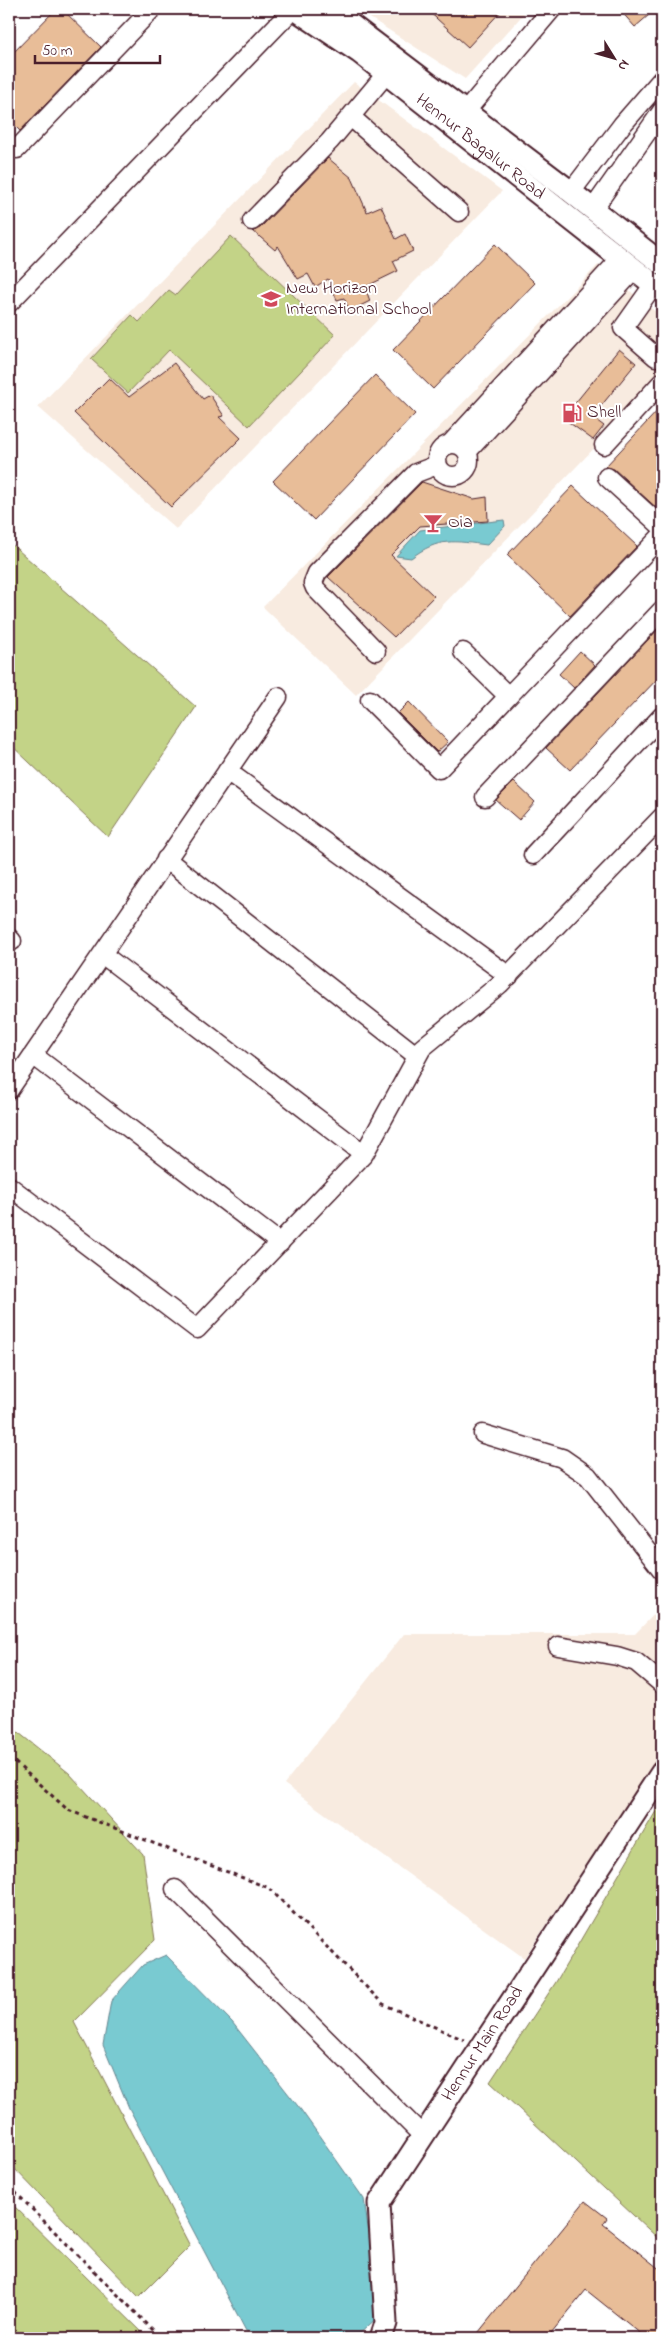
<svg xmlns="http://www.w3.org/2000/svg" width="671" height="2347" font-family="'Indie Flower',sans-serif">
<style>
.built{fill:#f8ebe0}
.green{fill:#c3d387;stroke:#867959}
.water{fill:#79cad1;stroke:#66868f}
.building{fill:#e8bd98;stroke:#4a1f2b}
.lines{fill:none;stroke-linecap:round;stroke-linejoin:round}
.minor-casing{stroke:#4a1f2b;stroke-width:21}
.major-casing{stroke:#4a1f2b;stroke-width:25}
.path{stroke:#4a1f2b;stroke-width:3;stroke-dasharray:4 4;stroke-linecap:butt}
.minor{stroke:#fff;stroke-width:18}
.major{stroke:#fff;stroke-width:21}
.labels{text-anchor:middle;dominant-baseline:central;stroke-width:4;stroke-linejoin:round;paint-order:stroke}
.street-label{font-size:18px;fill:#4a1f2b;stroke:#fff}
.poi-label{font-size:18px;fill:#4a1f2b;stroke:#fff;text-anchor:start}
</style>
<rect width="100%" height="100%" fill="#fff"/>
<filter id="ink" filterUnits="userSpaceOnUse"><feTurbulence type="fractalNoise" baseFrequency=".02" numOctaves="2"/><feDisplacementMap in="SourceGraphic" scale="10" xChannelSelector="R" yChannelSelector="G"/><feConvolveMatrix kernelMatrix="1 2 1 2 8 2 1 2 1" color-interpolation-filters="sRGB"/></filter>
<g filter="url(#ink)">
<path class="built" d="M 356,9 L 528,9 L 465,79 Z
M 354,82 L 502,191 L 176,529 L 38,407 Z
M 598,265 L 662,317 L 662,378 L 356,695 L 263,607 Z
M 662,1606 L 662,1757 L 654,1764 L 524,1958 L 284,1784 L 404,1634 L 635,1634 Z"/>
<path class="green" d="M 231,236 L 335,335 L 249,426 L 169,350 L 128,393 L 91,359 L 132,315 L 139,322 L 169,290 L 176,295 Z
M 9,542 L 196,707 L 108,837 L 9,743 Z
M 9,1725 L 69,1773 L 143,1854 L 155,1940 L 74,2022 L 190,2246 L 139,2297 L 9,2163 Z
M 662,1801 L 662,2242 L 490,2082 L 556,1982 Z
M 9,2201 L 148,2338 L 9,2338 Z"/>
<path class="water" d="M 504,520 L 505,526 L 487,545 C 454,541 439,537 411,558 L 396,556 L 420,530 Z
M 166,1955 L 232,2022 L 301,2110 L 364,2199 L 380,2315 L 355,2338 L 275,2338 L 246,2331 L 129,2108 L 103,2045 L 111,2001 L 143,1965 Z"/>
<path class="building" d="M 56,9 L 62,9 L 101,47 L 20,131 L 9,120 L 9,57 Z
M 426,9 L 503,9 L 468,47 Z
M 619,9 L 656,9 L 635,27 Z
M 328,158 L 352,178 L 367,212 L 381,206 L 396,239 L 405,234 L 413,251 L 393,261 L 398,271 L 365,287 L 370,301 L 350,311 L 344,298 L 337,300 L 328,279 L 315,287 L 308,274 L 298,279 L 278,246 L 275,250 L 253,231 L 260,228 Z
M 495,244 L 535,283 L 433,389 L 393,350 Z
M 619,349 L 636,363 L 592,417 L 604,426 L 593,440 L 563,418 Z
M 174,363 L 203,399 L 210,395 L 224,416 L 219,417 L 241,438 L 171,507 L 74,413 L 109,378 L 129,397 Z
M 375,375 L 415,414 L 314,520 L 273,481 Z
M 662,406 L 662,513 L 614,469 L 605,467 Z
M 422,482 L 474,499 L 487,497 L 488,521 L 420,526 L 391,555 L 434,596 L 394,637 L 328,577 Z
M 573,486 L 637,546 L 570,616 L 507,555 Z
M 662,625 L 662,674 L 570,770 L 546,748 Z
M 580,651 L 595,665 L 574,688 L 559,674 Z
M 409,702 L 448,742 L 437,752 L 398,713 Z
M 514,782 L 535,802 L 519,820 L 496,800 Z
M 585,2201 L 607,2218 L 603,2224 L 662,2271 L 662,2338 L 646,2338 L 586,2290 L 547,2338 L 474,2338 Z"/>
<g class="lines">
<defs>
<path id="minor" d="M 466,111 L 552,9
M 351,117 L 459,212
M 17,149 L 152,9
M 571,192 L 622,125 L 662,79
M 593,209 L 662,111
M 252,221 L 330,141 L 386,74
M 654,284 L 623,328 L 656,357 L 662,351
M 9,303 L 293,9
M437 460a16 16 0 1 1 32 0a16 16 0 1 1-32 0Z
M 450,444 L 621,258
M 604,445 L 662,382
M 467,452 L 635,269
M 607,477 L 662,527
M 376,651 L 315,588 L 313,583 L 317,573 L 416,473 L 437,465
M 463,652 L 508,696
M 370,700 L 439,769 L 662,535
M 227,771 L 509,976
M 485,797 L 662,610
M 533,855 L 662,716
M 166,859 L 417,1056
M 9,938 L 12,941
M 102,954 L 364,1154
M 33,1055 L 280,1243
M 9,1090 L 278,697
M 9,1186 L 197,1329 L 364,1154 L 422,1048 L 500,984 L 662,817
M 483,1434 L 562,1458 L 588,1476 L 662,1570
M 558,1646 L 617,1656 L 636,1662 L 662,1684
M 175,1889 L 423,2136"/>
<g id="major">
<path id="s1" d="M 295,9 L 359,52 L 662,291"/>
<path d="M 330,9 L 571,192 L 662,264"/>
<path id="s2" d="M 381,2338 L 386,2323 L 379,2203 L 662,1772"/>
</g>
</defs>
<use href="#minor" class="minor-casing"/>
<use href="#major" class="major-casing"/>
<path class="path" d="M 9,1757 L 68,1810 L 269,1888 L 383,2004 L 464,2040
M 9,2186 L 161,2338"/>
<use href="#minor" class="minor"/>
<use href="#major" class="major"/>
</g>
</g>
<defs>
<symbol id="school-bare" viewBox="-9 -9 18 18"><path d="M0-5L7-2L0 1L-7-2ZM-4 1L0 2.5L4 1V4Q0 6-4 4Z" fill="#d1495b" stroke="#fff" stroke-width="2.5" paint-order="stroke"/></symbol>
<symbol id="fuel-bare" viewBox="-9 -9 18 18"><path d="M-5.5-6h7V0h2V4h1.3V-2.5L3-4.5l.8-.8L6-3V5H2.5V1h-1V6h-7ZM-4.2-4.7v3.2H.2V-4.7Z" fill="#d1495b" stroke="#fff" stroke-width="2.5" paint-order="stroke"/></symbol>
<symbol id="bar-bare" viewBox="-9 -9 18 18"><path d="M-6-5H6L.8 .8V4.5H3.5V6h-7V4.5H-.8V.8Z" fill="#d1495b" stroke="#fff" stroke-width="2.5" paint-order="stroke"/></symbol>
</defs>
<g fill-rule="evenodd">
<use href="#school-bare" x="257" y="285" width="28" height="28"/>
<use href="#fuel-bare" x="558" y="399" width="28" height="28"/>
<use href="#bar-bare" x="419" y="509" width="28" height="28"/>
</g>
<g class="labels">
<g class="street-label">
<text stroke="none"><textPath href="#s1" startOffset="231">Hennur Bagalur Road</textPath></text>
<text stroke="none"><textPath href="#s2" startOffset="326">Hennur Main Road</textPath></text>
</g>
<g class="poi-label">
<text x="286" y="289">New Horizon<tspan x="286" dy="21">International School</tspan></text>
<text x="587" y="413">Shell</text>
<text x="448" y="523">Oia</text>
</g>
</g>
<rect width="671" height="2347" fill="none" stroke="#fff" stroke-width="30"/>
<rect x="15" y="15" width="641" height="2317" fill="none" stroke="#4a1f2b" stroke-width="2" filter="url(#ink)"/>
<g transform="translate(614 58) rotate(127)" stroke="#ffffff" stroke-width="4" paint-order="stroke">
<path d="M0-4L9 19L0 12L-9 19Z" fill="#4a1f2b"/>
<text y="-8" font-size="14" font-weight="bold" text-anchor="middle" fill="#4a1f2b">N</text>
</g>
<path d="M35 55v8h125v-8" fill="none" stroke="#4a1f2b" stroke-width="2.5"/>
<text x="42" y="55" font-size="15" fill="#4a1f2b" stroke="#ffffff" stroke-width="4" paint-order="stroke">50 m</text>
</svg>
